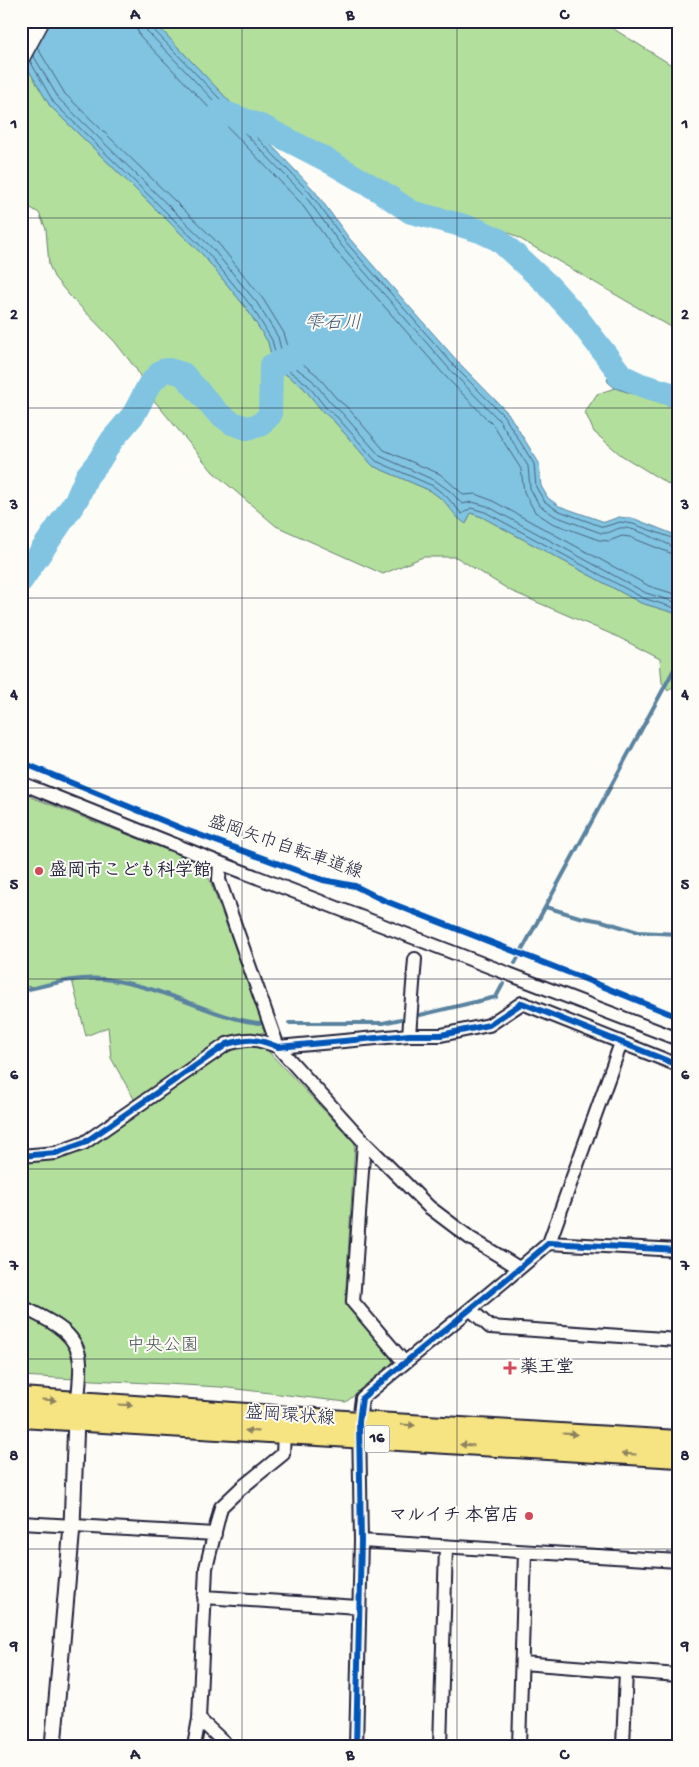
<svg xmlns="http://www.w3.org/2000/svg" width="699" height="1767" font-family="'Gochi Hand','Klee One',sans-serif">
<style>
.green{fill:#b3df9d;stroke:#6a806c}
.water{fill:#80c4e1;stroke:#5a839f}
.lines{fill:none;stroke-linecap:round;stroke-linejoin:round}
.shore{stroke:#48637d;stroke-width:1}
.stream{stroke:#5a839f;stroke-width:4}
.river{stroke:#80c4e1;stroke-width:24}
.minor-casing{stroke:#22223b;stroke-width:16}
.tertiary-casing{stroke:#22223b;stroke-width:19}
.secondary-casing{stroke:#22223b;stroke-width:21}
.primary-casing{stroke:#22223b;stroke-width:24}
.minor{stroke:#fdfcf7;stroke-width:12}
.tertiary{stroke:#fdfcf7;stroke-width:15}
.secondary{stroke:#fdfcf7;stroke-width:18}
.primary{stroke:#f6e381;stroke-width:20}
.cycleway-casing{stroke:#fdfcf7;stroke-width:9}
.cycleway{stroke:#0057b8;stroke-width:6}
.oneway{fill:#8c825e}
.grid{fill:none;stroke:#22223b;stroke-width:1;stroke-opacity:0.55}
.poi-dot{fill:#d1495b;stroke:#fdfcf7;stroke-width:2}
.labels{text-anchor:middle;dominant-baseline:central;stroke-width:4;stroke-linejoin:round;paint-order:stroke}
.shield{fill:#fdfcf7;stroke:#646373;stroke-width:1}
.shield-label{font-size:16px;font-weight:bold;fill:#22223b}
.street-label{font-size:18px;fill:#22223b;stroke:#fdfcf7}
.poi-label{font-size:18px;font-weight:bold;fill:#22223b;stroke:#fdfcf7;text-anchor:start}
.park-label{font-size:18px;fill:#4e5b58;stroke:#fdfcf7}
.water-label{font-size:19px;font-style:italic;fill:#435b75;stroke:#fdfcf7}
.neatline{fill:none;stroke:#22223b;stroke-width:2}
.grid-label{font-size:16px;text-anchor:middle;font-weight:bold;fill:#22223b}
</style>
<rect width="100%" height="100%" fill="#fdfcf7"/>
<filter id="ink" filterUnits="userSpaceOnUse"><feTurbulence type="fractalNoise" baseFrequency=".02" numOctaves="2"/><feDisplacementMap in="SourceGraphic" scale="10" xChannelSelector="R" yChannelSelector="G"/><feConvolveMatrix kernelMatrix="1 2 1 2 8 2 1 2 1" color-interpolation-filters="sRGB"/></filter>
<g filter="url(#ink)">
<path class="green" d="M 153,21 L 601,21 L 678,69 L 678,331 L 510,233 L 487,223 L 423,207 L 406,200 L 361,172 L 244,117 Z
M 21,57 L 50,106 L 203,255 L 247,309 L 268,342 L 272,359 L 281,371 L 303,387 L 323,411 L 333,420 L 373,466 L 431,491 L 443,500 L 466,523 L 470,513 L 482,517 L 641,603 L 678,614 L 678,682 L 668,691 L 662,683 L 660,659 L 618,637 L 511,591 L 456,557 L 423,557 L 383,574 L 276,526 L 213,472 L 152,398 L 136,369 L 115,342 L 68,294 L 54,277 L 49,265 L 46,229 L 39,213 L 21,202 Z
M 615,388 L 678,408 L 678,490 L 621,455 L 594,432 L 585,412 L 597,394 Z
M 21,793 L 195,861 L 209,878 L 266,1031 L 247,1039 L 266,1049 L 355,1143 L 345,1304 L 393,1358 L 392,1365 L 346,1402 L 220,1387 L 21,1376 L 21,1156 L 56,1153 L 138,1106 L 111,1058 L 108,1027 L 86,1036 L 72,980 L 39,987 L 21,986 Z"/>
<path class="water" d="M 21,21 L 153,21 L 314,190 L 349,238 L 460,364 L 508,413 L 539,463 L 541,486 L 548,498 L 559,506 L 605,522 L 619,517 L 635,519 L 678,536 L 678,614 L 641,603 L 482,517 L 471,513 L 466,524 L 458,518 L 443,500 L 431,491 L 373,466 L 333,420 L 323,412 L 303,387 L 281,371 L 272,359 L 268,342 L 247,309 L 203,255 L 50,106 L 21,57 Z
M 625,367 L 643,378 L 678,387 L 678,408 L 615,388 L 608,382 L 607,379 L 621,368 Z"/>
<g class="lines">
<path class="shore" d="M 136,21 L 137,29 L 140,36 L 300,202 L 335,250 L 446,377 L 493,425 L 521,469 L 524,492 L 535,512 L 552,523 L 599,540 L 609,541 L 622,536 L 630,537 L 670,553 L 678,554
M 143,21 L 147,31 L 306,197 L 341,245 L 452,372 L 499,420 L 528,466 L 530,488 L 539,505 L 555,516 L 601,533 C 609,534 613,530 620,528 C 633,526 660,541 672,546 L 678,547
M 149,21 L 151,27 L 310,193 L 345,241 L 456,368 L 504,416 L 534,464 L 536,487 L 544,501 L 557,510 L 603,527 L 620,522 L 633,524 L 678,540
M 37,47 L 65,94 L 218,243 L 263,299 L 284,333 L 289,350 L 295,358 L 317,375 L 336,398 L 348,408 L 384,450 L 440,474 L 464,495 L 475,494 L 491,500 L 649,586 L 678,595
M 33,55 L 59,99 L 212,248 L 257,303 L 278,337 L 282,353 L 289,363 L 312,380 L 331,403 L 342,413 L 380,456 L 436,481 L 451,492 L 462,504 L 472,502 L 487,506 L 646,593 L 678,603
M 30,61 L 54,103 L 207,252 L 252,307 L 272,340 L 276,356 L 285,368 L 307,384 L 326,408 L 337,417 L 376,461 L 433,486 L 446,496 L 462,514 L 471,508 L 485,512 L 643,598 L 678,609
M 678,392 L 641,382 L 625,373 L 615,381 L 618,384 L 678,402"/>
<path class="stream" d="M 546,907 L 579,917 L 602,921 L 638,932 L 678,934
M 515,963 L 678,662
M 21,991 C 48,985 77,976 105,979 C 121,981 150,988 165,994 C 194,1003 234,1023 264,1023
M 420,1015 L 496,997 L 503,984
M 289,1023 L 383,1023 L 401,1019"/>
<path class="river" d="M 220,111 L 263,127 L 325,159 L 380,191 L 411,212 L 457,224 L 480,231 L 499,240 L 549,286 L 576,316 L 622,376 L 641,385 L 678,396
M 21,581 L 77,499 L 87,476 L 99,461 L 112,440 L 134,414 L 149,385 L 162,371 L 169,370 L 183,374 L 218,413 L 232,423 L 247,428 L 260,425 L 270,415 L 271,366 L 305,351"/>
<defs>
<path id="minor" d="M 21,783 L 220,863 L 678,1039
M 220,863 L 219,880 L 278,1047 L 364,1142 L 429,1207 L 470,1238 L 519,1268
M 409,1035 L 415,959
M 364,1142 L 353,1302 L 404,1362
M 21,1156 L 56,1153 L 84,1143 L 227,1044 C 250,1038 256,1038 278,1047 L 409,1035 L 441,1035 L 489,1025 L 522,1003 L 678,1065
M 549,1243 L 621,1043
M 21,1306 C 45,1319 78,1330 80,1362 C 81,1377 78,1394 77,1409
M 471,1310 L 490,1327 L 678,1340
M 21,1523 L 215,1534
M 361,1541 L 678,1561
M 204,1597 L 358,1607
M 522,1663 L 678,1675
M 199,1719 L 228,1746
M 194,1746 L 199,1719 L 206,1568 L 221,1507 L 240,1489 L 283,1454 L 284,1433
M 356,1746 L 361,1541 L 359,1422 L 362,1398 C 424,1346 488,1296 549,1243 L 678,1250
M 440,1746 L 446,1547
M 519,1746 L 525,1552
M 623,1746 L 626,1671"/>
<path id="tertiary" d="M 53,1746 L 72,1526 L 76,1419"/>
<path id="secondary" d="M 21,56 L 40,21"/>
<path id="primary" d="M 21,1398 L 359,1422 L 678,1441
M 21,1417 L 678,1457"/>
</defs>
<use href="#minor" class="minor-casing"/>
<use href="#tertiary" class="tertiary-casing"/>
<use href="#secondary" class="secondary-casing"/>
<use href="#primary" class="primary-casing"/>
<use href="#minor" class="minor"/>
<use href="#tertiary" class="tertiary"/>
<use href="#secondary" class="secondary"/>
<use href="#primary" class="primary"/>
<defs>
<path id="cycleway" d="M 21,762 L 183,829 L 323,880 L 355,886 L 383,900 L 575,975 L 678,1017
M 21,1156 L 56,1153 L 84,1143 L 227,1044 C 250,1038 256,1038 278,1047 L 409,1035 L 441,1035 L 489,1025 L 522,1003 L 678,1065
M 356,1746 L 361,1541 L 359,1422 L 362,1398 C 424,1346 488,1296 549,1243 L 678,1250"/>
</defs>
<use href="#cycleway" class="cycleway-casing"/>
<use href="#cycleway" class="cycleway"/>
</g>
<defs><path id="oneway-solid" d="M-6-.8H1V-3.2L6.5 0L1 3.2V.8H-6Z" transform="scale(1.25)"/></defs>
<g class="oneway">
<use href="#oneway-solid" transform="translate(49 1400) rotate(4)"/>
<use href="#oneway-solid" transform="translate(126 1405) rotate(4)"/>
<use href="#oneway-solid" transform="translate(408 1425) rotate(3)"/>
<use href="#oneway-solid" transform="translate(252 1431) rotate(-176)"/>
<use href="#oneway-solid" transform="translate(570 1434) rotate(3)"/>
<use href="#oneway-solid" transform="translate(467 1445) rotate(-177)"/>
<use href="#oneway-solid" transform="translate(629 1454) rotate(-177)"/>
</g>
</g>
<path class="grid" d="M 242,21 L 242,1746M 457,21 L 457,1746M 21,218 L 678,218M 21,408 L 678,408M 21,598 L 678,598M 21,788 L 678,788M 21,979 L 678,979M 21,1169 L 678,1169M 21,1359 L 678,1359M 21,1549 L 678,1549"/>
<g class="poi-dot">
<circle cx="39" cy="871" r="5"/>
<path d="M507.5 1360.5h5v5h5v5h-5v5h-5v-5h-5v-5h5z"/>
<circle cx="529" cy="1516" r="5"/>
</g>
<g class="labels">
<rect class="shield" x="364.5" y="1425.5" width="25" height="27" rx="4"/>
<g class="shield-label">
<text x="377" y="1439">16</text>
</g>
<g class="street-label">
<text transform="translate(285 848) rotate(19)">盛岡矢巾自転車道線</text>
<text transform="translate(290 1417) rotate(4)">盛岡環状線</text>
</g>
<g class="poi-label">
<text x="49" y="871">盛岡市こども科学館</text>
<text x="520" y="1368">薬王堂</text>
<text x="519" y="1516" text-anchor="end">マルイチ 本宮店</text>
</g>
<g class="park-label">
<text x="163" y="1346">中央公園</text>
</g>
<g class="water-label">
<text x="333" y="324">雫石川</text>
</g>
</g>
<rect width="699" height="1767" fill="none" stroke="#fdfcf7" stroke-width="55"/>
<rect x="28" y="28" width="644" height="1712" class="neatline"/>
<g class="grid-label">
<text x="135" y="19">A</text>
<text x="350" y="19">B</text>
<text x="564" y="19">C</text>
<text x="14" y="128">1</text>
<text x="685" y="128">1</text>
<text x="14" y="319">2</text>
<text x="685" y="319">2</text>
<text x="14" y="509">3</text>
<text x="685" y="509">3</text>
<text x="14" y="699">4</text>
<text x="685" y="699">4</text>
<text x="14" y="889">5</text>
<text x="685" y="889">5</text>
<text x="14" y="1079">6</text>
<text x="685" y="1079">6</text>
<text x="14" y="1270">7</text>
<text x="685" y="1270">7</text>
<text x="14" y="1460">8</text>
<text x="685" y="1460">8</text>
<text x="14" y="1650">9</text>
<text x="685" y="1650">9</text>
<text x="135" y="1759">A</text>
<text x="350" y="1759">B</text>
<text x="564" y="1759">C</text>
</g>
</svg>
